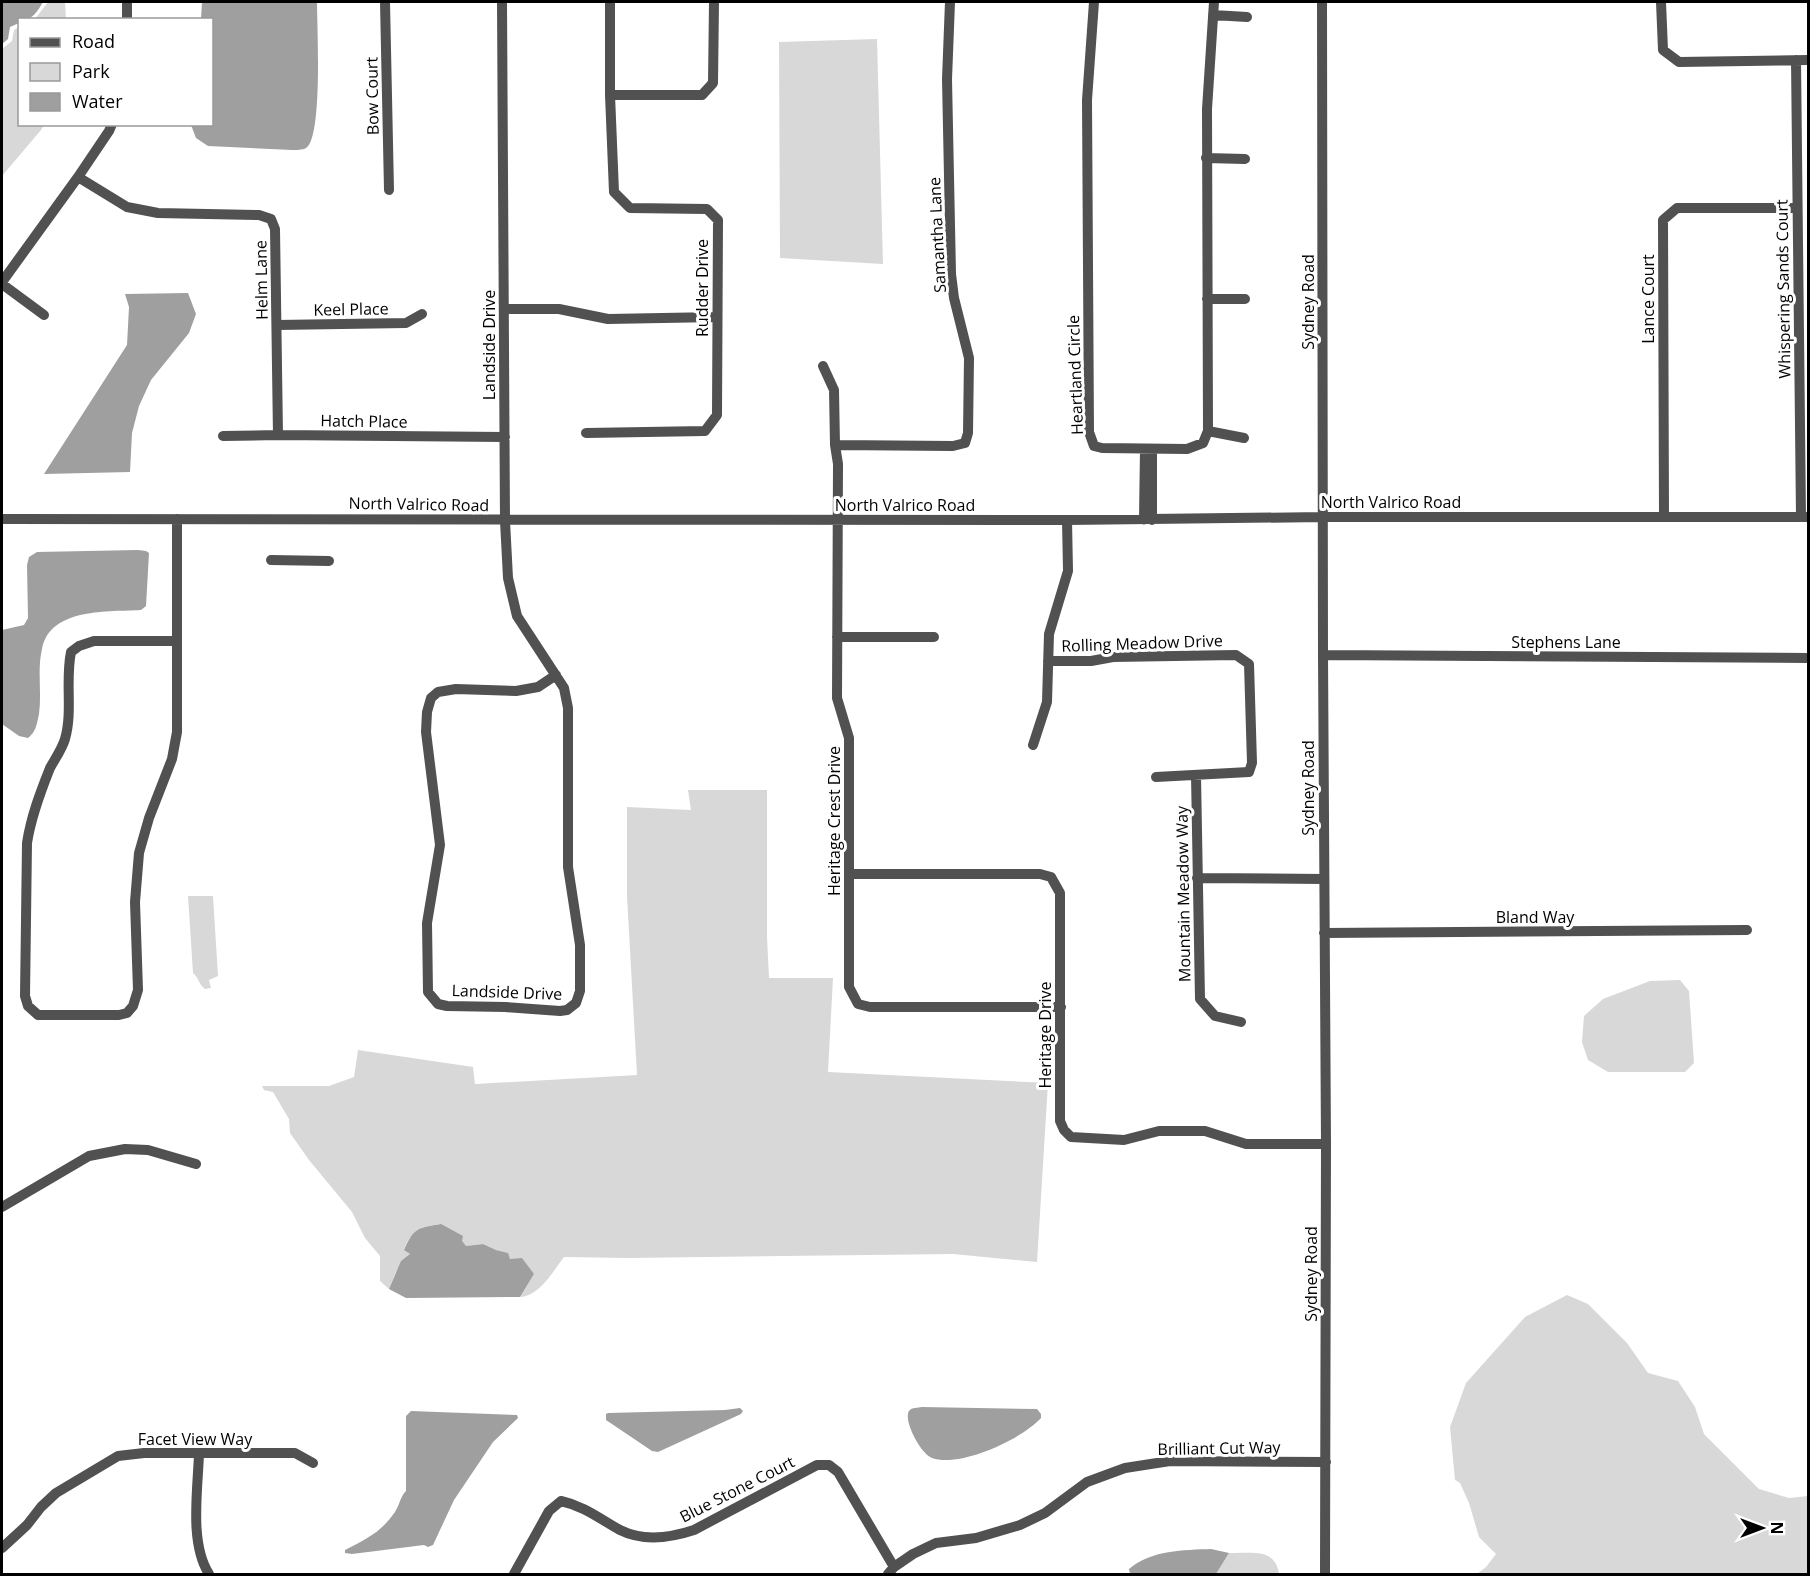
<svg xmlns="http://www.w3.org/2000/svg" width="1810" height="1576" font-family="'Open Sans',sans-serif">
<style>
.green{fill:#d8d8d8}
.water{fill:#9f9f9f}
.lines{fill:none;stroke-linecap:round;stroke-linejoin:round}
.minor{stroke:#515151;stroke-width:10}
.labels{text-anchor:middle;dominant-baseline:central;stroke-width:6;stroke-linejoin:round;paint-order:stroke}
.street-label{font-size:16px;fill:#000;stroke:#fff}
</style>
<rect width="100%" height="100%" fill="#fff"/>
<path class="green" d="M 48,2 L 65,2 L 66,19 L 35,19 Z
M 19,27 L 20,124 L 44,125 L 41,130 L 2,176 L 2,49 L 12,41 L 14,30 Z
M 877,39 L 883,264 L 780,258 L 779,42 Z
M 688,790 L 767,790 L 767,937 L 769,978 L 833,978 L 828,1072 L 1048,1083 L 1037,1262 L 953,1254 L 628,1258 L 564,1257 C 553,1271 540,1296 520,1297 L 534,1274 L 510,1259 L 507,1253 L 496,1250 L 483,1244 L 466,1246 L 440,1224 C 419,1228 414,1227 404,1249 L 410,1254 L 396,1272 L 389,1289 L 380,1281 L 380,1256 L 365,1238 L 352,1212 L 309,1160 L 290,1133 L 289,1119 L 273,1092 L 264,1090 L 262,1086 L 329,1086 L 354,1077 L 358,1050 L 473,1067 L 475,1084 L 637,1075 L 627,896 L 627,807 L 691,810 Z
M 188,896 L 213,896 L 218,976 L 209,980 L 211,988 L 205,989 C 199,985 199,978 193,973 Z
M 1680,980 L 1689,991 L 1694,1063 L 1685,1072 L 1608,1072 L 1588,1060 L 1582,1042 L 1584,1016 L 1603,999 L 1650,981 Z
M 1567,1295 L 1588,1304 L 1627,1343 L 1648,1373 L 1678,1381 L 1695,1407 L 1704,1434 L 1759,1489 L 1789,1498 L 1808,1496 L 1808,1574 L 1477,1574 L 1486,1567 L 1496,1554 L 1479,1537 L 1469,1503 L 1460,1483 L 1455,1480 L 1450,1427 L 1466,1383 L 1525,1317 Z
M 1229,1553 C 1251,1554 1275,1547 1279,1574 L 1216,1574 Z"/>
<path class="water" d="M 2,2 L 43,2 C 37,12 33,20 20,20 L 19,23 L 10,27 L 8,39 L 2,44 Z
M 202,2 L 317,2 C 317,24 323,138 306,148 C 303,150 296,150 292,150 L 208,146 L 196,138 L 191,125 L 212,124 L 212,20 L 201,19 Z
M 188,293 L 196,314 L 189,333 L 151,380 L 139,406 L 132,433 L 130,472 L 44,474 L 127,345 L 129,307 L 125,294 Z
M 138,550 L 146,551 L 149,553 L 146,606 L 141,610 C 110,612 50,607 42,649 C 37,670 42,692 39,714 C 37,723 36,732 28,738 L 19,736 L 2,724 L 2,630 L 24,625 L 28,618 L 27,565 L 29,557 L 37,552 Z
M 441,1224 L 463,1236 L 462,1241 L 466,1246 L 483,1244 L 496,1250 L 508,1253 L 510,1259 L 522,1258 L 534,1274 L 520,1297 L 406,1298 L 389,1289 L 401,1261 L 410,1254 L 404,1250 C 414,1227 418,1228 441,1224 Z
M 922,1407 L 1037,1409 L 1041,1414 L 1041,1418 C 1022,1439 960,1468 932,1458 C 921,1454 903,1421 909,1411 C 912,1407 918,1408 922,1407 Z
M 740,1408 L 743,1411 L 741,1414 L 658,1452 L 652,1451 L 606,1420 L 606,1414 L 608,1413 L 725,1410 Z
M 411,1411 L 517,1415 L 518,1418 L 493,1442 L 454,1500 L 433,1545 L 428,1547 L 424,1545 L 352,1554 L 345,1553 L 345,1550 C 368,1538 380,1533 395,1512 C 400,1504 400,1497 406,1491 L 406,1416 Z
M 1211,1549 L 1229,1553 L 1216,1574 L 1130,1574 L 1129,1569 C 1151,1550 1184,1550 1211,1549 Z"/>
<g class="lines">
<path class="minor" d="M 127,2 L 127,20
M 385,2 L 389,190
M 502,2 L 505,521 L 508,578 L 517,616 L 564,688 L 568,708 L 568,867 L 580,945 L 580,991 L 576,1003 L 567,1010 L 560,1011 L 505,1007 L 447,1006 L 438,1004 L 428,992 L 427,923 L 440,845 L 426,732 L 427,712 L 431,698 L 438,692 L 456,689 L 516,691 L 538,687 L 556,675
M 1094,2 L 1087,100 L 1089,432 L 1094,446 L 1102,448 L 1187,449 L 1203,443 L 1208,431 L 1207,109 L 1214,2
M 1322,2 L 1323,655 L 1326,1144 L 1325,1574
M 1661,2 L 1663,50 L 1679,62 L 1808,60
M 1213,15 L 1247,17
M 1796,60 L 1801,517
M 610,95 L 702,95 L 713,83 L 714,2
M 1206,158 L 1245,159
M 78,177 L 127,207 L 158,213 L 259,215 L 271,219 L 275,229 L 278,435
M 2,282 L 78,177 L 109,131 L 112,124
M 2,284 L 44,315
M 1207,299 L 1245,299
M 504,309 L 559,309 L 608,319 L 717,317
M 277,325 L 406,323 L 422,314
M 823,366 L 834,390 L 835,445 L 838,464 L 837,698 L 849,738 L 849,987 L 858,1004 L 870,1007 L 1061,1007
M 1208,431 L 1244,438
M 586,433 L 705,431 L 717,415 L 718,220 L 707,209 L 630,208 L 614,192 L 610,95 L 610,2
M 223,436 L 278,435 L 505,437
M 835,445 L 953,446 L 965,443 L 968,433 L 969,358 L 954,298 L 951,274 L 947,79 L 950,2
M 1664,517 L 1663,220 L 1677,208 L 1797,208
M 2,519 L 1067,520 L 1324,517 L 1808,517
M 177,519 L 177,732 L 172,759 L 149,818 L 139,853 L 135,902 L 138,990 L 133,1006 L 127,1013 L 119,1015 L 38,1015 L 28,1006 L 25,996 L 27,843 C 31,817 40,793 50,768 C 55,759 62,749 65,739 C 73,711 65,681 71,652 L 79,646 L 94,641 L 177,641
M 1144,520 L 1145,449
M 1152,520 L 1152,449
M 271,560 L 329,561
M 837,637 L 934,637
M 1323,655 L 1808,658
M 1048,661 L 1091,661 L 1113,657 L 1236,655 L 1249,664 L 1252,763 L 1249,772 L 1156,777
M 1033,745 L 1047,702 L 1049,634 L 1068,571 L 1067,520
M 1196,775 L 1200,999 L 1215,1016 L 1241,1022
M 849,874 L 1040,874 L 1051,877 L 1060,893 L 1060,1121 L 1064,1130 L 1071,1137 L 1124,1140 L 1159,1131 L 1205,1131 L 1246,1144 L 1326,1144
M 1197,878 L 1324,879
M 1324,933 L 1747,930
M 2,1207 L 89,1156 L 125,1149 L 148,1150 L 196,1164
M 199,1453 C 198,1489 189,1543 209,1574
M 2,1548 L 27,1525 L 41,1507 L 56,1493 L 118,1456 L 144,1453 L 295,1453 L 313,1463
M 514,1574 L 549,1511 L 561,1501 C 584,1506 600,1519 620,1530 C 644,1542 670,1538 694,1530 L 817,1465 L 829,1465 L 838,1472 L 894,1567
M 888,1574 L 894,1567 L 913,1554 L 936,1543 L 976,1538 L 1020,1525 L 1045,1513 L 1087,1482 L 1125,1468 L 1170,1461 L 1326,1462"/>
</g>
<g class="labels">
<g class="street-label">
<text transform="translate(372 96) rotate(-91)">Bow Court</text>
<text transform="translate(937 235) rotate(-93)">Samantha Lane</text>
<text transform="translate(261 280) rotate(-91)">Helm Lane</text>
<text transform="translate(702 288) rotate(-90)">Rudder Drive</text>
<text transform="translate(1783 289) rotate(-91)">Whispering Sands Court</text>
<text transform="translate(1648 299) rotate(-90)">Lance Court</text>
<text transform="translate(1308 302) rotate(-90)">Sydney Road</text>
<text transform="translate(351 309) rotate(-1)">Keel Place</text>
<text transform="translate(489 345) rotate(-90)">Landside Drive</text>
<text transform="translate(1075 375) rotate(-92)">Heartland Circle</text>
<text transform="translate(364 421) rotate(1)">Hatch Place</text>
<text x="1391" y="502">North Valrico Road</text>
<text transform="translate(419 504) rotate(1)">North Valrico Road</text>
<text x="905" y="505">North Valrico Road</text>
<text x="1566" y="642">Stephens Lane</text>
<text transform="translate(1142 643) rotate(-2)">Rolling Meadow Drive</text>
<text transform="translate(1308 788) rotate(-90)">Sydney Road</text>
<text transform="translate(834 821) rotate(-90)">Heritage Crest Drive</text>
<text transform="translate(1183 894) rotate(-91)">Mountain Meadow Way</text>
<text x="1535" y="917">Bland Way</text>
<text transform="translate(507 992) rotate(2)">Landside Drive</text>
<text transform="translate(1045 1035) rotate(-90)">Heritage Drive</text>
<text transform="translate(1311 1274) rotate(-90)">Sydney Road</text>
<text x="195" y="1439">Facet View Way</text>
<text transform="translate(1219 1448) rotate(-1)">Brilliant Cut Way</text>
<text transform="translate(737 1489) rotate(-27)">Blue Stone Court</text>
</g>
</g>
<rect width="1810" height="1576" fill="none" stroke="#000000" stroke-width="6"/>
<rect x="18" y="18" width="195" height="108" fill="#ffffff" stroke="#999999" stroke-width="1.5"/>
<rect x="30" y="38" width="30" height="9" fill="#515151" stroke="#999999" stroke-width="1.5"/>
<text x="72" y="48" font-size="18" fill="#000000">Road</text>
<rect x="30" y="63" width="30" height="18" fill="#d8d8d8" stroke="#999999" stroke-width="1.5"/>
<text x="72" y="78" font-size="18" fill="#000000">Park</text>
<rect x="30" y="93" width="30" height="18" fill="#9f9f9f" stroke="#999999" stroke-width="1.5"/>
<text x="72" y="108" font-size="18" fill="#000000">Water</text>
<g transform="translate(1762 1528) rotate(90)" stroke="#ffffff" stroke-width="4.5" paint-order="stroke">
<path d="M0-4.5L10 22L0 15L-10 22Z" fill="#000000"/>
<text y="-9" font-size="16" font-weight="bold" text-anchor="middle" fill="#000000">N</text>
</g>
</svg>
